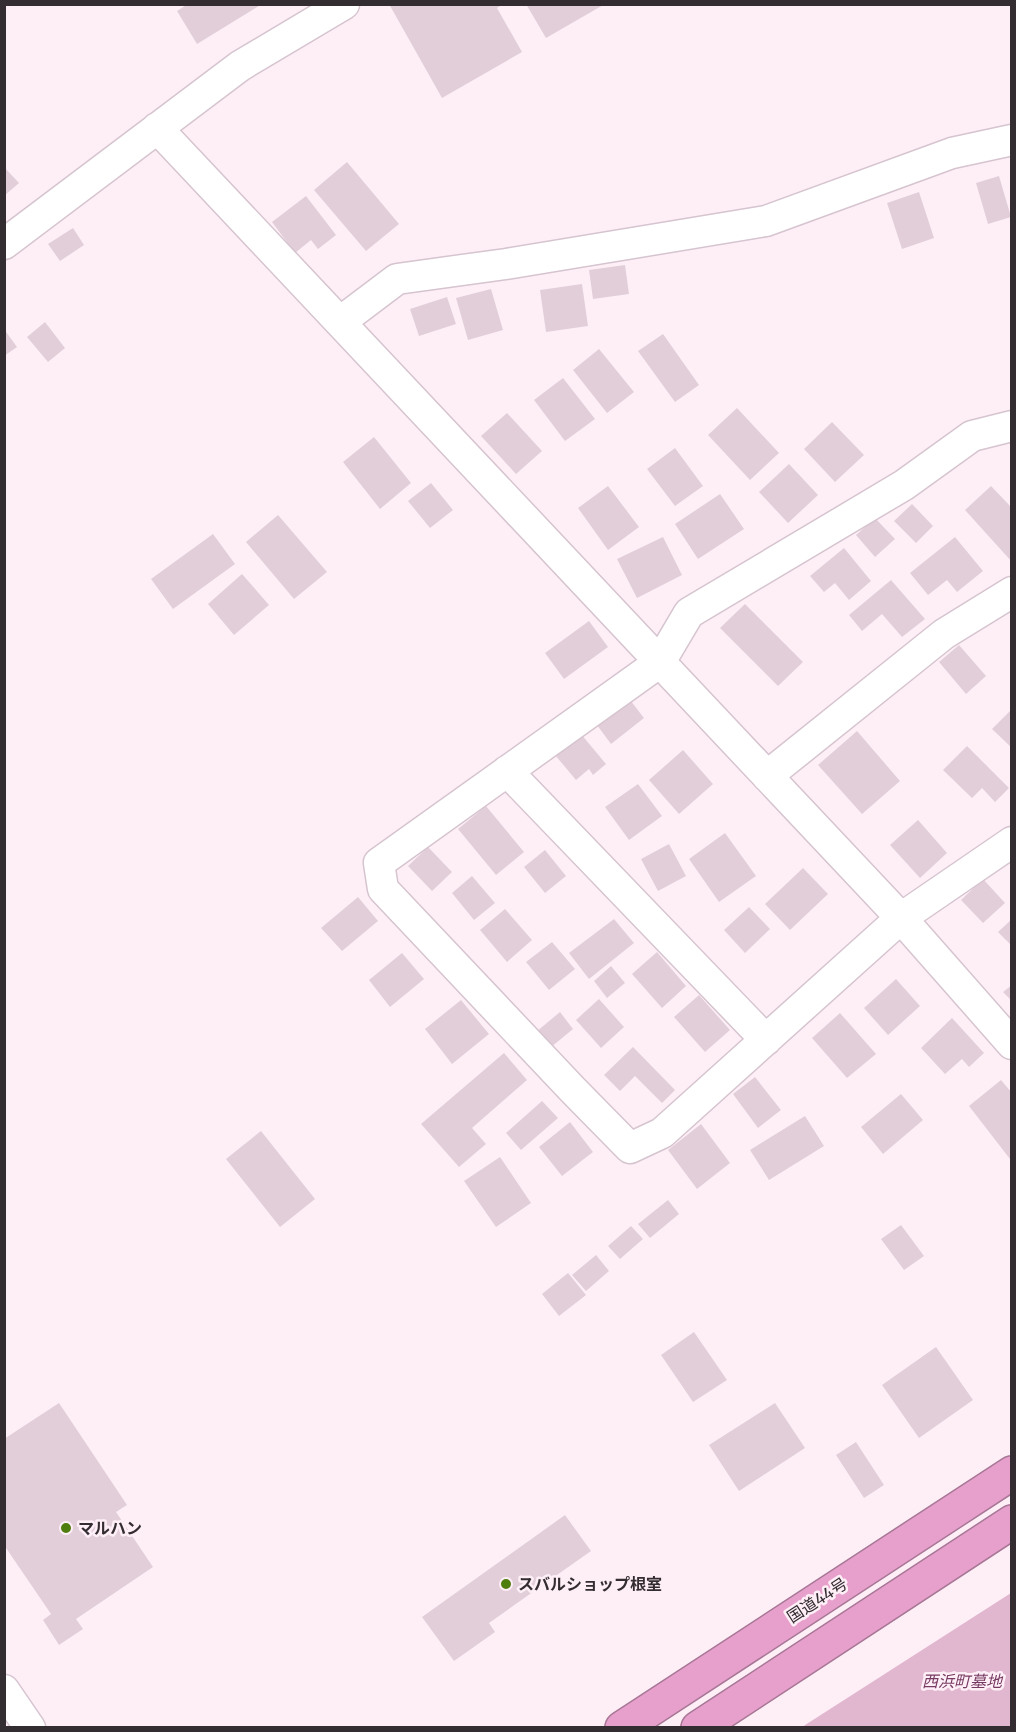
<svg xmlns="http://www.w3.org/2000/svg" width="1016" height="1732" font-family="Merriweather,'Noto Sans JP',serif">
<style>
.green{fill:#e1b6cf}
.building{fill:#e1ced9}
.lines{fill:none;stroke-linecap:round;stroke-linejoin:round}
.minor-casing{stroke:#d6c4cf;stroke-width:33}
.highway-casing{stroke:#a87796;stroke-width:36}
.minor{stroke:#fff;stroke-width:30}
.highway{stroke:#e7a0cc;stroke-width:33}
.poi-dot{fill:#4d7e0e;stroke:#feeff7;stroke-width:2}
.labels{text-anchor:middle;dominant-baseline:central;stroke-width:5;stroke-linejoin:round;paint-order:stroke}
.poi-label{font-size:16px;font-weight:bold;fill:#332c31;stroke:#feeff7;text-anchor:start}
.street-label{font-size:16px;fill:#332c31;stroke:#feeff7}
.park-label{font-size:16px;font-style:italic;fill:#773a62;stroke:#feeff7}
</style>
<rect width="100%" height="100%" fill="#feeff7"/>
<path class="green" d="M 1011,1593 L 1011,1727 L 802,1727 Z"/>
<path class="building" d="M 188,4 L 262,4 L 197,44 L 177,11 Z
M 389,4 L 503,4 L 497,8 L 522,52 L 442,98 Z
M 526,4 L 605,4 L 546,38 Z
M 347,162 L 399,224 L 366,251 L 314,190 Z
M 4,167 L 19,183 L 4,196 Z
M 999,176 L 1011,217 L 988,224 L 976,183 Z
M 919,192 L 934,238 L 902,249 L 887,203 Z
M 306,196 L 336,235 L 318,249 L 311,240 L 295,253 L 272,222 Z
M 73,228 L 84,245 L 60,261 L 48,244 Z
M 625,265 L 629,294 L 593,299 L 589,270 Z
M 582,284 L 588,326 L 546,332 L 540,290 Z
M 491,289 L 503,330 L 468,340 L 456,298 Z
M 447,297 L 456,324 L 419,336 L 410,309 Z
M 45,322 L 65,348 L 48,362 L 27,337 Z
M 4,329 L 17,347 L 4,356 Z
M 663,334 L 699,385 L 675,402 L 638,351 Z
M 599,349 L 634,392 L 607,413 L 573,370 Z
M 563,378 L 595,419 L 565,441 L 534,400 Z
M 737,408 L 779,453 L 750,480 L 708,435 Z
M 507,413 L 542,451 L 516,474 L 481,436 Z
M 832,422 L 864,455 L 835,482 L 804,449 Z
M 374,437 L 411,483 L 380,509 L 343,462 Z
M 675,448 L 703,486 L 675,506 L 647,469 Z
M 789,464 L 818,495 L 788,523 L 759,492 Z
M 431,483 L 453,510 L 430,528 L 408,501 Z
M 608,486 L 639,527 L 608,550 L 578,508 Z
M 991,486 L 1012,508 L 1012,562 L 965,510 Z
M 720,494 L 744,529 L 698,559 L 675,524 Z
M 912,504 L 933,526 L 916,543 L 894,521 Z
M 278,515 L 327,572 L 294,599 L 246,542 Z
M 875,518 L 895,539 L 875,557 L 856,535 Z
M 213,534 L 235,564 L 173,609 L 151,579 Z
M 663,537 L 682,575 L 637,598 L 617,559 Z
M 955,537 L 983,571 L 957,592 L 947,580 L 928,595 L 910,573 Z
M 844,548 L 871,581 L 849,600 L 835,583 L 824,592 L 810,576 Z
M 242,574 L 269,605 L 234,635 L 208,604 Z
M 891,580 L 925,619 L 902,637 L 882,614 L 862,631 L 849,615 Z
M 745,604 L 803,662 L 778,686 L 720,628 Z
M 589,621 L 608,647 L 564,679 L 545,653 Z
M 959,645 L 986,676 L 966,694 L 939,662 Z
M 627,696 L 644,718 L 611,744 L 594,721 Z
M 1012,709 L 1012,748 L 992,729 Z
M 857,731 L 900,781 L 862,814 L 818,765 Z
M 581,734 L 606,764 L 593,775 L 589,769 L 576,780 L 555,755 Z
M 967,746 L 1009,788 L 995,802 L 982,788 L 972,798 L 943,770 Z
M 683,750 L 713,784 L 679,814 L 649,780 Z
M 638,784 L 662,816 L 629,840 L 605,807 Z
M 486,806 L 524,852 L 496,875 L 458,829 Z
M 918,820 L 947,853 L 920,878 L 890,845 Z
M 725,833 L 756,876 L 719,902 L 689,859 Z
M 669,844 L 686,876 L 658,891 L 641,859 Z
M 428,847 L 452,872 L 432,891 L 408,866 Z
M 545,850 L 566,876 L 545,893 L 524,867 Z
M 803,868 L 828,894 L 790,930 L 765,904 Z
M 472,876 L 495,903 L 474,920 L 452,893 Z
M 983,879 L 1005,903 L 983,923 L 961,900 Z
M 358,897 L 378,921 L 342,951 L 321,928 Z
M 749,907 L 770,929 L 745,953 L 724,930 Z
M 505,909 L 532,940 L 507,962 L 480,930 Z
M 614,919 L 634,943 L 589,979 L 569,953 Z
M 1012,919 L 1012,946 L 998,932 Z
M 552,942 L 575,969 L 549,990 L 526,962 Z
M 657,952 L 686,986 L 662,1008 L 632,974 Z
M 402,953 L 424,979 L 390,1007 L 369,980 Z
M 611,966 L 625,983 L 607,998 L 594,981 Z
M 896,979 L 920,1006 L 888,1035 L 864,1008 Z
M 1012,985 L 1012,1001 L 1003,992 Z
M 699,995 L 730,1030 L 705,1052 L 674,1017 Z
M 599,999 L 624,1027 L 601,1048 L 576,1020 Z
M 461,1000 L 489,1034 L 452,1064 L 425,1029 Z
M 560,1012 L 573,1029 L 550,1048 L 536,1032 Z
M 840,1013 L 876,1054 L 847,1078 L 812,1038 Z
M 952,1018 L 984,1053 L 969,1067 L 962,1059 L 945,1074 L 921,1048 Z
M 633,1047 L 675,1090 L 662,1103 L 635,1076 L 620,1091 L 604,1075 Z
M 504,1053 L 527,1080 L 472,1128 L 486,1144 L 459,1167 L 421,1124 Z
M 755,1077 L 781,1110 L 758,1128 L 733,1094 Z
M 1001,1080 L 1012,1093 L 1012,1158 L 1010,1159 L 969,1106 Z
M 901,1094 L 923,1120 L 883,1154 L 861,1127 Z
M 542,1101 L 558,1118 L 521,1150 L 506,1133 Z
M 805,1116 L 824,1146 L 769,1180 L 750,1150 Z
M 570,1122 L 593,1152 L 562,1176 L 539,1147 Z
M 701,1124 L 730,1163 L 697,1189 L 668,1150 Z
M 261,1131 L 315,1199 L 280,1227 L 226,1159 Z
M 500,1157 L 531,1203 L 496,1227 L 464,1181 Z
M 668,1200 L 679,1214 L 650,1238 L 638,1224 Z
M 901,1225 L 924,1256 L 904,1270 L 881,1239 Z
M 631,1226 L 643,1239 L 620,1259 L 608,1246 Z
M 596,1255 L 609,1271 L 586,1291 L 572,1275 Z
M 568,1273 L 586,1295 L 559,1316 L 542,1294 Z
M 694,1332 L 727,1380 L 693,1402 L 661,1355 Z
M 936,1347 L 973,1400 L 919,1438 L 882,1385 Z
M 59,1403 L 127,1505 L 116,1512 L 153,1567 L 76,1619 L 83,1629 L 59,1645 L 43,1620 L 51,1614 L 4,1545 L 4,1439 Z
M 775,1403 L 805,1448 L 739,1491 L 709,1445 Z
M 856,1442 L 884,1485 L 864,1498 L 836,1455 Z
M 565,1515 L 591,1551 L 489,1623 L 495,1632 L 454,1661 L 422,1617 Z"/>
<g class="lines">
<defs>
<path id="minor" d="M 157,128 L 901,918 L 1012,1044
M 4,244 L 240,66 L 344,4
M 340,322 L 397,279 L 506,264 L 766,221 L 952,153 L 1012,140
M 1012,426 L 972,436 L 904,485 L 689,613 L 660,662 L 379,863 L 383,889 L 573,1090 L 630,1148 L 662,1133 L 901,918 L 1012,842
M 507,771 L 766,1040
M 767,776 L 944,634 L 1012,592
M 4,1690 L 30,1728"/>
<path id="highway" d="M 622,1728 L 1012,1473
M 698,1728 L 1012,1522"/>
</defs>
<use href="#minor" class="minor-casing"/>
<use href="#highway" class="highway-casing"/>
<use href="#minor" class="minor"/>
<use href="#highway" class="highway"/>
</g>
<g class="poi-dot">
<circle cx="66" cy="1528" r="6"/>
<circle cx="506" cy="1584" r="6"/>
</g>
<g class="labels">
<g class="poi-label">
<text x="78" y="1528">マルハン</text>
<text x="518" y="1584">スバルショップ根室</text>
</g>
<g class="street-label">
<text transform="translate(817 1600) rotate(-33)">国道44号</text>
</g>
<g class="park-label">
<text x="962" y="1681">西浜町墓地</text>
</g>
</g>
<rect width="1016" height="1732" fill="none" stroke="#332c31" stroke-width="12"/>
</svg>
